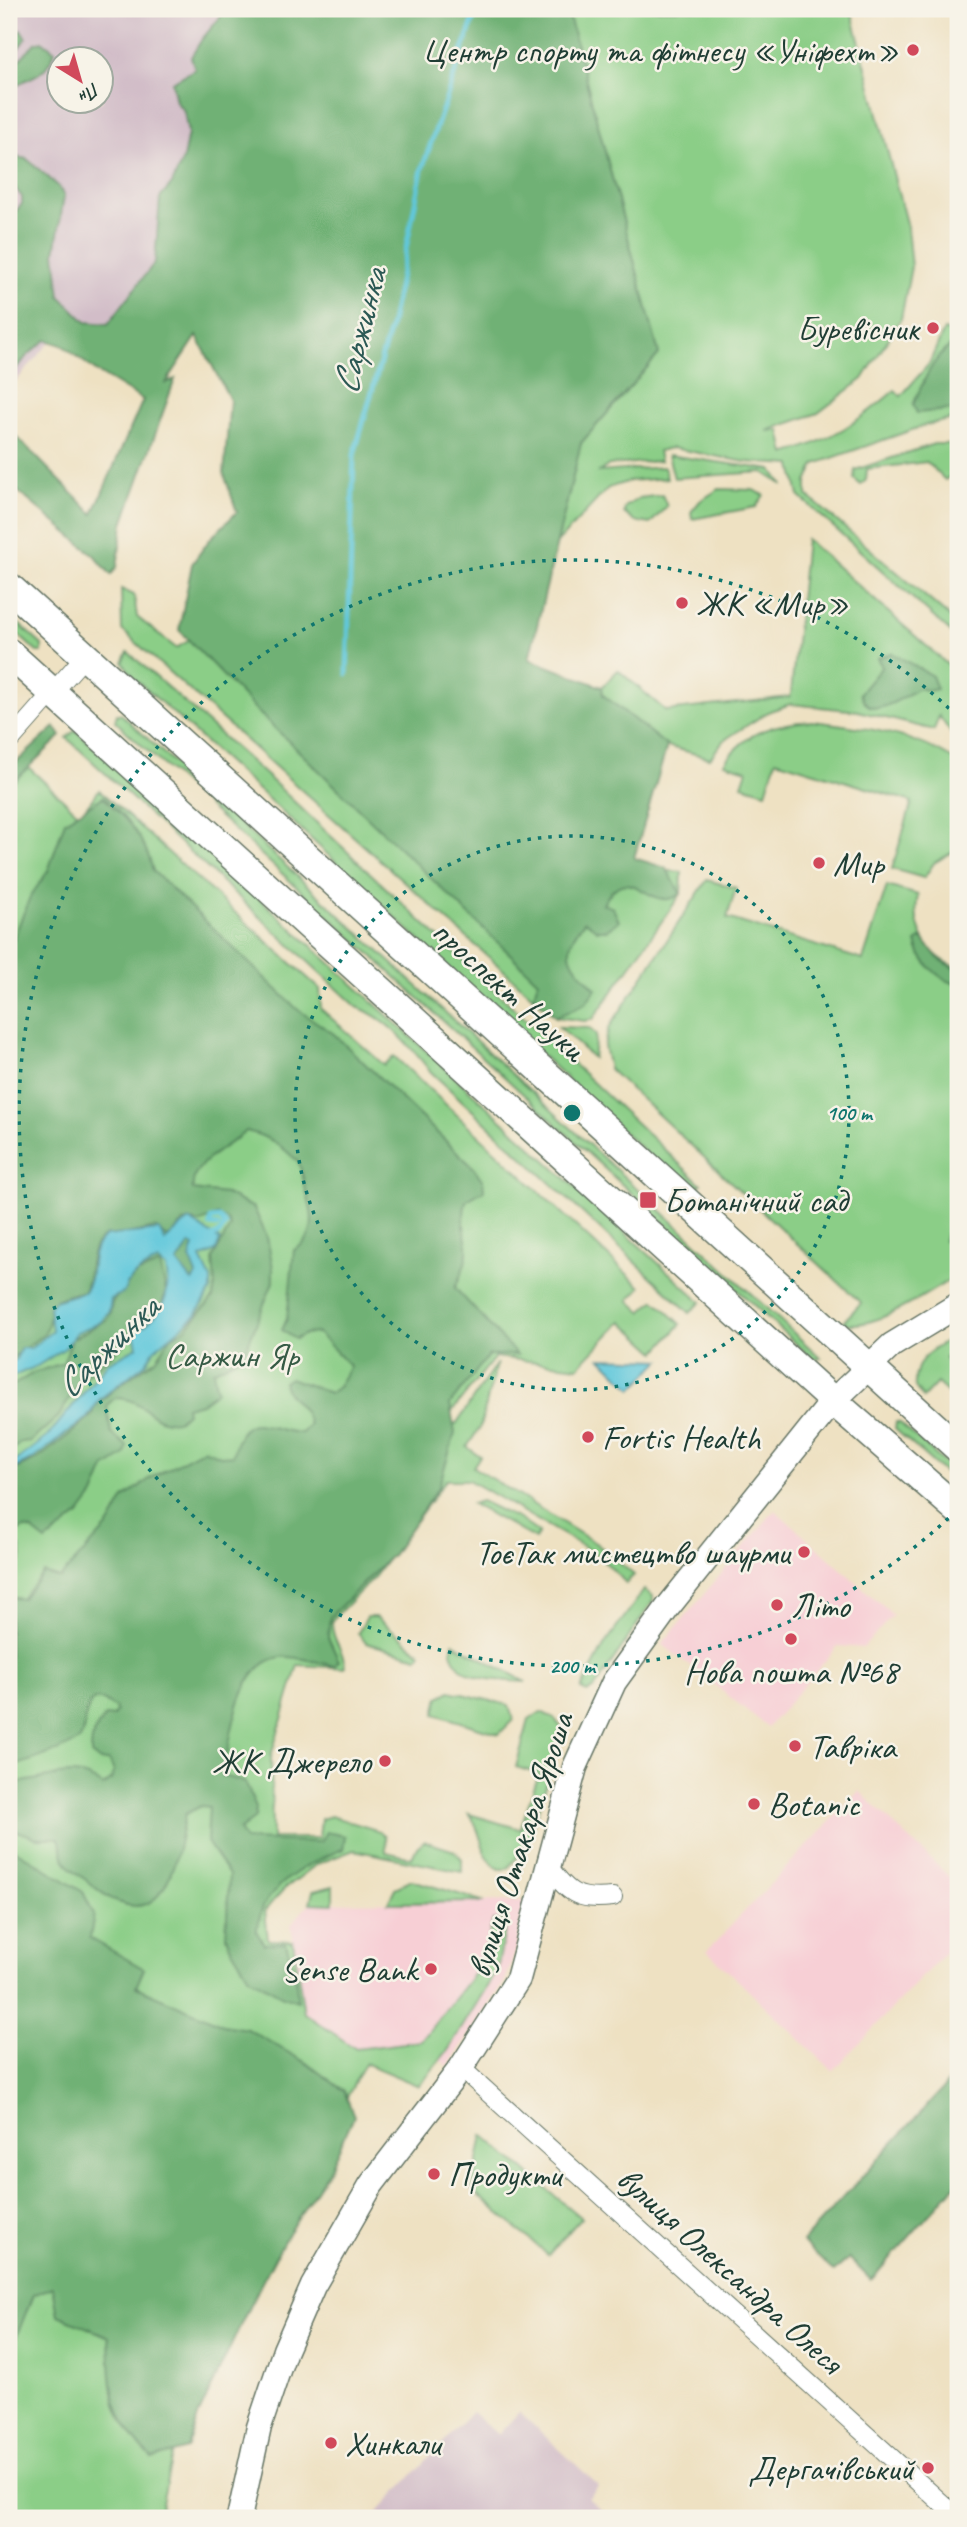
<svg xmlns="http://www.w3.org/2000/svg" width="967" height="2527" font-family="Caveat,sans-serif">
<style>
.built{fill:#f7cfd5}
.industrial{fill:#d2bdc8;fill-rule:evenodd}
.green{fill:#8bce87;stroke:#55865e;stroke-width:2}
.forest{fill:#70b174;stroke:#487754;stroke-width:2}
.water{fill:#60c8db;stroke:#408288;stroke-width:2;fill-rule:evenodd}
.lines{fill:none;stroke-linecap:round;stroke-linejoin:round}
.stream{stroke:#60c8db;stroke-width:5}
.street-casing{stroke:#677666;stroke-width:20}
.secondary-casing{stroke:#677666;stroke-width:27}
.primary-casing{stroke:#677666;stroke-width:31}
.street{stroke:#fff;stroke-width:18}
.secondary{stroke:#fff;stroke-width:24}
.primary{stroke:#fff;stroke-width:28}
.ring{fill:none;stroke:#0f766e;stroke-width:3.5;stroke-dasharray:3.5 7}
.poi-dot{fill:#d1495b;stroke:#f7f3e8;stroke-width:2.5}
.labels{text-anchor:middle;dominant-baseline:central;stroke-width:5;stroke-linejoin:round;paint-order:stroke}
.poi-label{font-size:35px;fill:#1f3d34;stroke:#f7f3e8;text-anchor:start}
.street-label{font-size:35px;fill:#1f3d34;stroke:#f7f3e8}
.park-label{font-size:35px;fill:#355a45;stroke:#f7f3e8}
.water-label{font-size:37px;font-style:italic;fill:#2c5955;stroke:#f7f3e8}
.centre{fill:#0f766e;stroke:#f7f3e8;stroke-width:3.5}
.ring-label{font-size:21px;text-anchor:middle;font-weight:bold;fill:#0f766e;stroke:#f7f3e8;stroke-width:5;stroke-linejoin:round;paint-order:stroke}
</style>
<rect width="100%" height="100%" fill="#f7f3e8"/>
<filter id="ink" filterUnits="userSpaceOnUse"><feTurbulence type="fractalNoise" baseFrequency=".0143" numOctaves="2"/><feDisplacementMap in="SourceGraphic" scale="14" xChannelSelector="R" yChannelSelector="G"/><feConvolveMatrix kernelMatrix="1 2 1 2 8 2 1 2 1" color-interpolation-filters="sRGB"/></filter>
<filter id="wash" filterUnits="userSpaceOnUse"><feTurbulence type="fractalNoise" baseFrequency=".00686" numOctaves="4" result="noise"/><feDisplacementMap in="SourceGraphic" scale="28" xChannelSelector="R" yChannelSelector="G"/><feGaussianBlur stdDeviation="1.57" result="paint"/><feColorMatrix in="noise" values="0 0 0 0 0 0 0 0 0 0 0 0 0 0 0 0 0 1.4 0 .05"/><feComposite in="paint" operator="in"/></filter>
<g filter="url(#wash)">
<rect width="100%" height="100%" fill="#eee1c2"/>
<path class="built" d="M 775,1510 L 893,1615 L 863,1648 L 838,1646 L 768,1727 L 662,1644 Z
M 859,1791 L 958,1885 L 958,1939 L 833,2071 L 707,1951 Z
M 524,1901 L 517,1947 L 505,1981 L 448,2066 L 418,2046 L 357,2049 L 304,2013 L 291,1924 L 310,1903 Z"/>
<path class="industrial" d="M 9,9 L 324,9 L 122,379 L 64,326 L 9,389 ZM 60,60 L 102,60 L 102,102 L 60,102 Z
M 472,2412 L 498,2435 L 519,2412 L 599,2486 L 588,2498 L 602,2511 L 595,2518 L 383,2518 L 377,2513 Z"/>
<path class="green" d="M 567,9 L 851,9 L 907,227 L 911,267 L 901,319 L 863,379 L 818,413 L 767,431 L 780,430 L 785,454 C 832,440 858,422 895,390 L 901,396 L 929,364 L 944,330 L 958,334 L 958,418 L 926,425 L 815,464 L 807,482 L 807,495 L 817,504 L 958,624 L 958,639 L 799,496 L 792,465 L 746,462 L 672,448 L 658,451 L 660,461 L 609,465 L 599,472 L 664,467 L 667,478 L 630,481 L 608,488 L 557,543 L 581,443 L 659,354 Z
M 934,444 L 949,444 L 956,450 L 958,471 L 945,480 L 927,462 L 867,469 L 866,480 L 861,485 L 854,479 L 855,470 Z
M 668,455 L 772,470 L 783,485 L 763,472 L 674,478 Z
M 719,489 L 753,490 L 764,495 L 756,507 L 692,519 L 691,512 L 700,501 Z
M 662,495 L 667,506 L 650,524 L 634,521 L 624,513 L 625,507 L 639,498 Z
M 806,539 L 958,674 L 958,743 L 939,716 L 934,730 L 858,711 L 791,704 L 770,711 L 735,733 L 723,741 L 710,758 L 667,746 L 603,695 L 602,687 L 618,670 L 666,711 L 789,697 L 791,694 Z
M 121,589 L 134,595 L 137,617 L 176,648 L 192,639 L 615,867 L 682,872 L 681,894 L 593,1019 L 585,1021 L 556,1017 L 122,630 Z
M 9,615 L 42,645 L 42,652 L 37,652 L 9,626 Z
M 128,652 L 269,778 L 701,1184 L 691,1195 L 277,807 L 134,678 L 123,662 Z
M 117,714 L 121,714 L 821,1358 L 814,1360 L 115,721 Z
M 812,721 C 864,727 913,733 958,762 L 958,849 L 934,863 L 924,878 L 892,869 L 912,802 L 776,760 L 766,792 L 742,785 L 747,770 L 724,763 C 746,731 775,723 812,721 Z
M 75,730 L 701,1302 L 690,1313 L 430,1071 C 411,1047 387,1018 357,1007 L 67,738 Z
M 26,765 L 80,815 L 99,790 L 320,989 L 321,1009 L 384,1065 L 394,1056 L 641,1287 L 629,1300 L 642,1312 L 655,1300 L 681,1324 L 656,1352 L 622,1321 L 578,1367 L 495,1357 L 447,1418 L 456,1424 L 497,1363 L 480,1427 L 467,1447 L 480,1456 L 473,1467 L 597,1544 L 634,1575 L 626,1583 L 598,1555 L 468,1480 L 446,1480 L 375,1576 L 332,1620 C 331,1642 345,1649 345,1668 L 298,1665 L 271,1756 L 272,1838 L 319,1838 L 321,1819 L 331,1816 L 380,1831 L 385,1837 L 386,1852 L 412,1858 L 417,1847 L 424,1841 L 455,1851 L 462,1859 L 462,1872 L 354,1850 L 317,1864 L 283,1890 L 265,1910 L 268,1940 L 293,1941 L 304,2013 L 356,2049 L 421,2041 L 483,1962 L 493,1920 L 507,1921 L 497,1970 L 449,2049 L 419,2086 L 365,2063 L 181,2412 L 159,2518 L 9,2518 L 9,786 Z
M 707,880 L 736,888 L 727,918 L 863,960 L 887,886 L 918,895 C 911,926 927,957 958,967 L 958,1275 C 929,1291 875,1332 842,1323 L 861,1303 L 609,1069 L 604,1046 L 609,1028 Z
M 559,1027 L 589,1028 L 596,1035 L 593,1058 Z
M 958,1335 L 958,1402 L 937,1383 L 923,1398 L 915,1387 C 913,1356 935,1348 958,1335 Z
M 896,1422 L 900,1423 L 958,1475 L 958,1485 L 895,1429 Z
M 481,1501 L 519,1519 L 539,1533 L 535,1539 L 472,1504 Z
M 644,1590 L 653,1596 L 653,1601 L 594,1689 L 587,1692 L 581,1689 L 605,1644 Z
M 367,1617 L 376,1617 L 421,1653 L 418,1657 L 366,1643 L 358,1633 Z
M 453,1643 L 526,1682 C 498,1680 461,1683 451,1652 Z
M 450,1691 L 509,1705 L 513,1720 L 499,1734 L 435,1714 L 439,1697 Z
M 541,1712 L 554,1718 L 564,1731 L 526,1847 L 507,1869 L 500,1869 C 479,1859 484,1831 469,1814 L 520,1829 L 539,1774 L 516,1767 L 529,1720 Z
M 412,1880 L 485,1902 L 388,1903 L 395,1888 Z
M 333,1886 L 333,1904 L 310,1903 L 313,1891 Z
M 483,2135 L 581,2218 L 548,2255 L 472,2190 Z"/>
<path class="forest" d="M 227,9 L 567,9 L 659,354 L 581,443 L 529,659 L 602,687 L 603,695 L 667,746 L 634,858 L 666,868 L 681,894 C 648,917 631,854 603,904 L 613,908 L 619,921 L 607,930 L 597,930 L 585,921 C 557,952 572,964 596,989 L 585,1004 L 556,1017 L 533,997 L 538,981 L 259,713 L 179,630 L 192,564 L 210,539 L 237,512 L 224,474 L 230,400 L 197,336 L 166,383 L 175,379 L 123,524 L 117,567 L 111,575 L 95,556 L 9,484 L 9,429 L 93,514 L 143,400 L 97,372 L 62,345 L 46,340 L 27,356 L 9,378 L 9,219 L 22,204 L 22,197 L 9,180 L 9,156 L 27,159 L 58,186 L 64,196 L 55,253 L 60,296 L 86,322 L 108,324 L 155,262 L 160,198 L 172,184 L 183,159 L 188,133 L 184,111 L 176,102 L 172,82 L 195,69 L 191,57 L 202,39 Z
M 21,30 L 26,38 L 9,60 L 9,37 Z
M 42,41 L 55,51 C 44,81 27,75 9,90 L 9,71 L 35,43 Z
M 958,341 L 958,409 L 917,413 L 913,405 C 924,381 933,354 958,341 Z
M 892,653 L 932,676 L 937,689 L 928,691 L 919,688 C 901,698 870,724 860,693 L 882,667 L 877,658 Z
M 55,727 L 61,736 L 9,786 L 9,769 Z
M 103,797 C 127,819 146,839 153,871 L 297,1009 L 334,1034 L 474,1168 L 483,1181 L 484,1190 L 466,1201 C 462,1218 464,1229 467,1245 C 469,1260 460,1276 455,1288 L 517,1355 L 489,1355 L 450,1404 L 455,1433 L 439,1486 L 393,1554 L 330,1617 L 328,1637 L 339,1661 L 334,1666 C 320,1663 294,1655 281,1657 C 235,1664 231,1742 223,1776 L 245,1782 L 256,1807 L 255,1818 L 239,1830 L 245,1840 L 320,1842 L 327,1832 L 345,1836 L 343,1849 C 313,1861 281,1877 264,1905 C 259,1913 260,1923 256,1931 L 264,1944 L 286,1943 L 295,1974 L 298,2001 L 283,1996 L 249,1977 L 230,1946 L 226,1937 L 229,1875 L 207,1842 L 209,1807 L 201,1806 L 185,1814 C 178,1844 172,1922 120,1903 C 103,1897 85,1878 71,1868 L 65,1860 L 59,1838 L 37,1838 L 9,1828 L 9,1783 C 44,1783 73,1761 103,1786 L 112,1779 L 114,1771 L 109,1761 L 100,1761 L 91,1754 C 91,1736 94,1729 106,1716 L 113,1717 L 116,1712 L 115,1708 C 79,1681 90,1725 80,1739 C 76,1745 17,1767 9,1766 L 9,1594 L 10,1597 L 22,1599 L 43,1573 L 60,1578 L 109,1525 L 124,1498 L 152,1477 L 204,1449 L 220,1456 L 233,1455 C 244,1404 265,1431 302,1433 L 309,1425 C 306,1405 285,1397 284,1382 L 290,1378 L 330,1393 L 338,1387 L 350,1366 L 318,1333 L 305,1334 L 295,1339 L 282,1330 L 287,1319 L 294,1250 C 320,1237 312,1210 305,1187 C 303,1179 302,1167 297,1161 C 281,1145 268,1136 246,1131 C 229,1147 189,1162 193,1190 L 226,1194 L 254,1208 L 267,1237 L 273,1268 L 273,1282 L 246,1349 L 238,1358 L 213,1371 L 217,1391 L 201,1403 L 186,1407 L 187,1413 L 177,1421 C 149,1425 147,1398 115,1398 L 107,1405 L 111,1433 L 127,1446 L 125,1455 L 105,1468 L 94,1495 L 79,1515 L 46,1541 L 32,1530 L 24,1528 L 10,1536 L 10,1539 L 19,1546 C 24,1558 20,1567 9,1573 L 9,1472 L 36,1460 L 69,1435 L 92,1415 L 94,1407 L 113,1390 L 157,1358 L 171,1337 L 185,1329 L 206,1306 L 213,1298 L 215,1286 L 213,1258 L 230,1227 L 227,1220 L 218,1215 L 199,1223 C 183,1217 180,1225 171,1237 L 165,1237 L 155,1228 L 122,1235 L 106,1235 C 85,1248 93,1271 84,1291 C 35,1303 60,1302 44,1334 L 9,1360 L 9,950 L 30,897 L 48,871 L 65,821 Z
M 922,938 L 938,958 L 958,971 L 958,984 C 939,981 919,960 916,942 Z
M 958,1185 L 958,1237 L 952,1243 L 944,1241 L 953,1212 L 951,1193 Z
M 190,1244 L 194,1246 L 191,1255 L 197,1275 L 192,1281 L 177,1263 Z
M 160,1264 L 166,1291 L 162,1304 L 153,1317 L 129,1332 L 122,1346 L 79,1382 L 59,1416 L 31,1441 L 21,1442 L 9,1453 L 9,1388 L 33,1373 L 63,1363 L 72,1339 L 106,1320 L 110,1314 L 112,1302 L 136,1274 Z
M 955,1353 L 958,1355 L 958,1385 L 945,1357 Z
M 9,1846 L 83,1892 L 94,1914 L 90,1938 L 144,1969 L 136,1987 L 223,2025 L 247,2029 L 305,2062 L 344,2091 L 354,2116 L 328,2172 L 288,2233 L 250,2305 L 200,2412 L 187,2449 L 152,2459 C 111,2417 111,2393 109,2337 L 58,2315 L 53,2287 L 33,2295 L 9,2355 Z
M 949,2082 L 958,2091 L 958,2182 L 871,2280 L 849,2258 L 834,2272 L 802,2242 Z"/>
<path class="water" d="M 189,1220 L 220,1240 L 216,1251 L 201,1258 L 211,1279 L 211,1290 L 196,1315 L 154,1350 L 146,1363 L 100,1399 L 87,1418 L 33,1459 L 9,1471 L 9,1466 L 47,1437 L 108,1363 L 137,1347 L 134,1332 C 160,1318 172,1297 166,1268 L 158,1261 C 143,1269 129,1274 124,1292 L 111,1299 L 109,1311 L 101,1322 L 77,1332 L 65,1348 L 37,1366 L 9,1378 L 9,1363 L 16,1359 L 21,1348 L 31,1348 L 52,1331 L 49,1307 L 54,1301 L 84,1292 C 98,1273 84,1255 105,1236 L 159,1230 L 165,1241 ZM 190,1244 L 194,1246 L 190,1258 L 197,1275 L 192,1281 L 177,1262 Z
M 601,1358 L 661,1360 L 632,1389 Z"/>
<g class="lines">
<path class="stream" d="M 347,674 L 354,455 L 390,328 L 422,169 L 477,9
M 212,1237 L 220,1233 L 225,1225 L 220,1218 L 211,1219 L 210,1225 L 218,1226"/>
</g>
</g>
<g filter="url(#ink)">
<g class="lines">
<defs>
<path id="street" d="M 9,742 L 85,656
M 547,1865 C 569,1893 576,1901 613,1897
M 461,2068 L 958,2518"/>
<path id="secondary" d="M 239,2518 L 259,2427 L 285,2350 L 313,2286 L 371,2185 L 461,2068 L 518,1979 L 575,1767 L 614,1682 L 668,1607 L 833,1401 L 892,1345 L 958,1305"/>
<path id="primary" d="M 9,587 L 958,1448
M 9,653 L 833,1401 L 958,1510"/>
</defs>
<use href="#street" class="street-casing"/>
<use href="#secondary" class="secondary-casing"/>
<use href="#primary" class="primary-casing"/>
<use href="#street" class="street"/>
<use href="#secondary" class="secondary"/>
<use href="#primary" class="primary"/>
</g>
</g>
<g class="ring">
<circle cx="572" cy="1113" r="277"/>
<path d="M956 1511A553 553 0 1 1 956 715"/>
</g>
<g class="poi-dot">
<circle cx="913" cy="50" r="7"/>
<circle cx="933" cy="328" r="7"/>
<circle cx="682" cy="603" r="7"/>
<circle cx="819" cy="863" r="7"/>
<rect x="639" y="1191" width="18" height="18" rx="3.5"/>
<circle cx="588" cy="1437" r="7"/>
<circle cx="804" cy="1552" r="7"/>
<circle cx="777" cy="1605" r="7"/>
<circle cx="791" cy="1639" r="7"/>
<circle cx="795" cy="1746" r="7"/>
<circle cx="385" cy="1761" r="7"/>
<circle cx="754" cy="1804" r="7"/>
<circle cx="431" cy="1969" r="7"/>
<circle cx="434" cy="2174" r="7"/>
<circle cx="331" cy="2443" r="7"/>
<circle cx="928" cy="2468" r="7"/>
</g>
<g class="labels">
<g class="poi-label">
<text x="899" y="50" text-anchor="end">Центр спорту та фітнесу «Уніфехт»</text>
<text x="919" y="328" text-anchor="end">Буревісник</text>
<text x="696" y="603">ЖК «Мир»</text>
<text x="833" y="863">Мир</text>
<text x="664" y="1200">Ботанічний сад</text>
<text x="602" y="1437">Fortis Health</text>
<text x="790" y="1552" text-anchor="end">ТоєТак мистецтво шаурми</text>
<text x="791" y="1605">Літо</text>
<text x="791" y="1671" text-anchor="middle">Нова пошта №68</text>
<text x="809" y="1746">Тавріка</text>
<text x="371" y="1761" text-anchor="end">ЖК Джерело</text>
<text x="768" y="1804">Botanic</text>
<text x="417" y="1969" text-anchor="end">Sense Bank</text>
<text x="448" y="2174">Продукти</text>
<text x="345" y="2443">Хинкали</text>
<text x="914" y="2468" text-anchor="end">Дергачівський</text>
</g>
<g class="street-label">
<text transform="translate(509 990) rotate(42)">проспект Науки</text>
<text transform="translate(520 1845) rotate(-72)">вулиця Отакара Яроша</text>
<text transform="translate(730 2270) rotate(42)">вулиця Олександра Олеся</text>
</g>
<g class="park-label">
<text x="232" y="1355">Саржин Яр</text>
</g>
<g class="water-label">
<text transform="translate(359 331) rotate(-76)">Саржинка</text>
<text transform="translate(107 1346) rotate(-44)">Саржинка</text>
</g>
</g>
<circle cx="572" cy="1113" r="10" class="centre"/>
<g class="ring-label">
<text x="849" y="1120">100 m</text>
<text x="572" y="1673">200 m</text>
</g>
<rect width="967" height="2527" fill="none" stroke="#f7f3e8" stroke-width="35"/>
<g transform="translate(80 80) rotate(143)"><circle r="33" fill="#f7f3e8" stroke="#a1aaa0" stroke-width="2"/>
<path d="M0-5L12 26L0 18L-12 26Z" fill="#d1495b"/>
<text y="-10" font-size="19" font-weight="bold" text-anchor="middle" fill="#1f3d34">Пн</text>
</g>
</svg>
